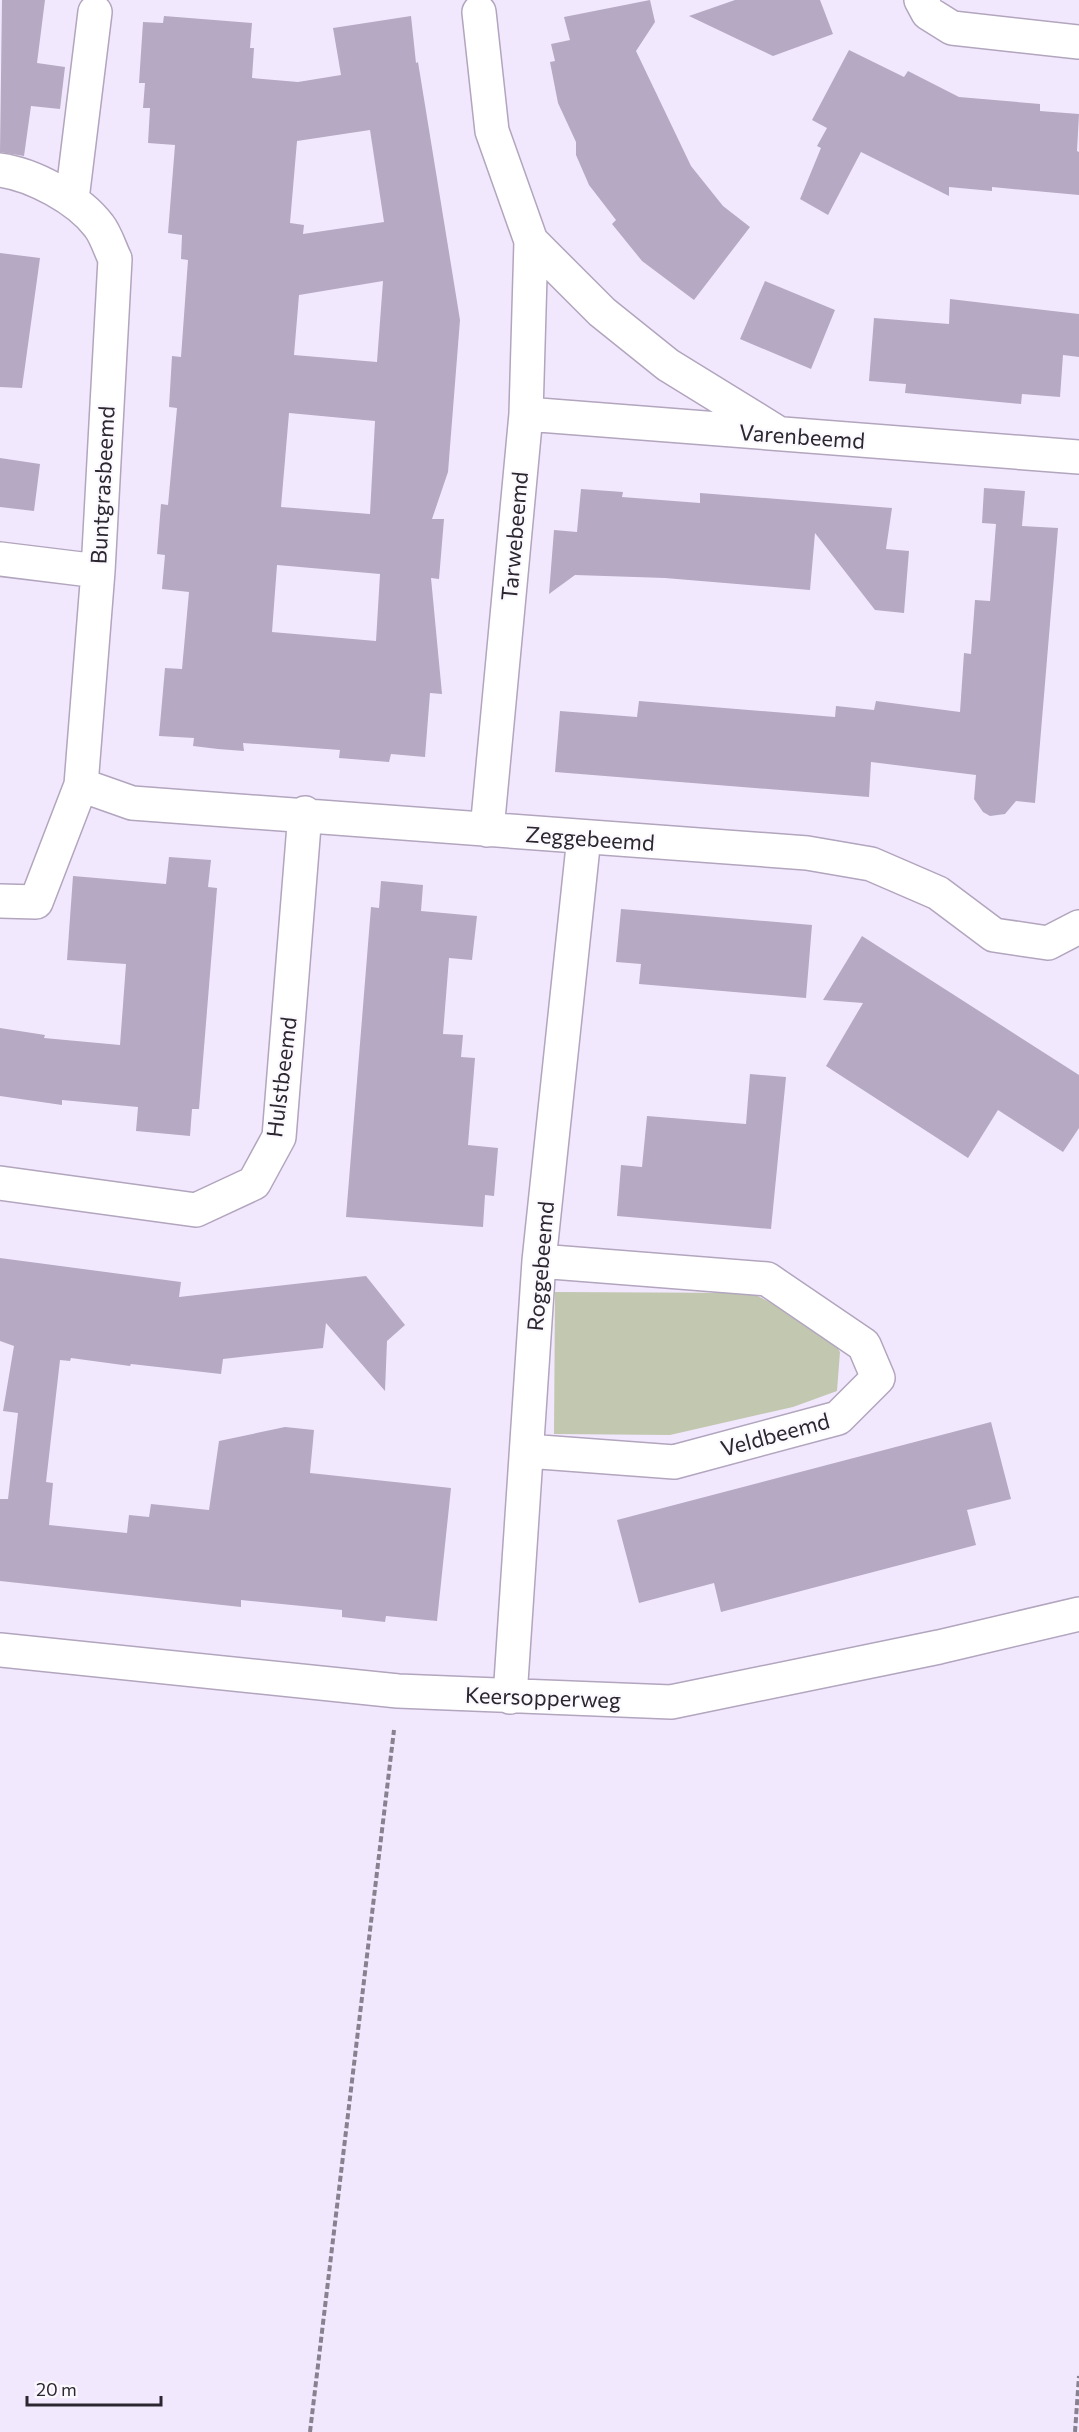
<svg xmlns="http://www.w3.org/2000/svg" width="1079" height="2432" font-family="Commissioner,sans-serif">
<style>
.green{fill:#c2c7b0}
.building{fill:#b6a9c3;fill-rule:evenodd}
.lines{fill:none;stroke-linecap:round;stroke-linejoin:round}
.minor-casing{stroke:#b2a5be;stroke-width:36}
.path{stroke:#888190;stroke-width:4;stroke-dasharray:6 3;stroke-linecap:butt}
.minor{stroke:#fff;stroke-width:33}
.labels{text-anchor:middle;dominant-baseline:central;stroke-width:4.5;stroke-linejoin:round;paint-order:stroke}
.street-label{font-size:22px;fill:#2b2630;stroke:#fbf9fe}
</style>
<rect width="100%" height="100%" fill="#f2e8fd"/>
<path class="green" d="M 555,1292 L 752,1293 L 828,1332 L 840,1352 L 837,1391 L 793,1407 L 670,1435 L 554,1434 Z"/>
<path class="building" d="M 2,0 L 45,0 L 37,63 L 65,67 L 60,109 L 31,106 L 24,156 L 0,152 Z
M 650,0 L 655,22 L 636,51 L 691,166 L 723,206 L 750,227 L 694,300 L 642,261 L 612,224 L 616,220 L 589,185 L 576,155 L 576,142 L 558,103 L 550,62 L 555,61 L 551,44 L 570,40 L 564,17 Z
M 735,0 L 820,0 L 833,34 L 773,56 L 689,16 Z
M 164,16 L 252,23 L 250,48 L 254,48 L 252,78 L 298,82 L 341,75 L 333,28 L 411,16 L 416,63 L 418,62 L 460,320 L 448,472 L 432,519 L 444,519 L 439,579 L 431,578 L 442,694 L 430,693 L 425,757 L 391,754 L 389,762 L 339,758 L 340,750 L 243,743 L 244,751 L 218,749 L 193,746 L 194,738 L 159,736 L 165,668 L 182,669 L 189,592 L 162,589 L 165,555 L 157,554 L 161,504 L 168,505 L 177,408 L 169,407 L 172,356 L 181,357 L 188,260 L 181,259 L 182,235 L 168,233 L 175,145 L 148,143 L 150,108 L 143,108 L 145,83 L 139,83 L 143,22 L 163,23 ZM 370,130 L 384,222 L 303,234 L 304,225 L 290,223 L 297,141 ZM 383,281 L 377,362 L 294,355 L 299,295 ZM 289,413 L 375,421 L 370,514 L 281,507 ZM 277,565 L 380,574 L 376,641 L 272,632 Z
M 849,50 L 904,77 L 908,71 L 959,97 L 1040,104 L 1040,111 L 1079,114 L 1077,151 L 1079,152 L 1079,195 L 992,187 L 992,191 L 949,187 L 949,196 L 861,152 L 828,215 L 800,199 L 821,148 L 817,146 L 827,128 L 812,120 Z
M 0,253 L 40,258 L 22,388 L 0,387 Z
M 765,281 L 835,310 L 811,369 L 740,339 Z
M 950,299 L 1079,314 L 1079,357 L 1063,355 L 1060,397 L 1022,394 L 1021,404 L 905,393 L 906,384 L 869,381 L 874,318 L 949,324 Z
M 0,458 L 40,464 L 34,511 L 0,507 Z
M 984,488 L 1025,491 L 1022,526 L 1058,528 L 1035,803 L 1016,801 L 1005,814 L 990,816 L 983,812 L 974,799 L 976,775 L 871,762 L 869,797 L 555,772 L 560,711 L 637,717 L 639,701 L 835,717 L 836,706 L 874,710 L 876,701 L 960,712 L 964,653 L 971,654 L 975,600 L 990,601 L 996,524 L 982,523 Z
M 581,489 L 623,492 L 622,497 L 700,503 L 700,493 L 892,508 L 886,549 L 909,551 L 904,613 L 875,610 L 815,533 L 810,590 L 665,578 L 575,575 L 549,594 L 554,530 L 577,532 Z
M 169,857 L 211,860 L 208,887 L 217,888 L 199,1109 L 192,1109 L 190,1136 L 136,1131 L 138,1107 L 62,1100 L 62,1105 L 0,1096 L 0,1028 L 45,1035 L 44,1038 L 120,1045 L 126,964 L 67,960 L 73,876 L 166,884 Z
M 381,881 L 423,885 L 421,911 L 477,916 L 472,960 L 449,958 L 443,1034 L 463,1035 L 461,1057 L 475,1058 L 468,1145 L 498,1148 L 494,1196 L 485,1195 L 483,1227 L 346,1217 L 371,907 L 379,908 Z
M 621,909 L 812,925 L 806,998 L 639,984 L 641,964 L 616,962 Z
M 862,936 L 1079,1075 L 1079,1128 L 1063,1152 L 998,1110 L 968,1158 L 826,1066 L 863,1003 L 823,1000 Z
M 750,1074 L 786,1077 L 771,1229 L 617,1216 L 621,1165 L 642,1167 L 647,1116 L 746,1124 Z
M 0,1258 L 181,1282 L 179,1297 L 366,1276 L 405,1325 L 387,1341 L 385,1391 L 326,1323 L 323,1348 L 223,1359 L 221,1374 L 131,1364 L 130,1366 L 71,1358 L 70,1361 L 60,1360 L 46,1482 L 53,1483 L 49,1525 L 127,1533 L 129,1515 L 149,1517 L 151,1504 L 209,1510 L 219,1441 L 285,1427 L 314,1430 L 310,1473 L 451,1488 L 437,1621 L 386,1616 L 385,1622 L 342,1617 L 342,1610 L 241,1600 L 241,1607 L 0,1581 L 0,1499 L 8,1499 L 18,1413 L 3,1411 L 14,1346 L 0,1341 Z
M 991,1422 L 1011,1499 L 967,1510 L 976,1545 L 721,1612 L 714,1583 L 639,1603 L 617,1520 Z"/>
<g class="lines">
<defs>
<path id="minor" d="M 921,0 L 928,13 L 952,28 L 1079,42
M 479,12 L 492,131 L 531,241 L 526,414 L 487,830
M 0,170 C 32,174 79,199 99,226 C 106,235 110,249 115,259 L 98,571 L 81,785 L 36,902 L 0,901
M 72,199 L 95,12
M 531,241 L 602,312 L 668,365 L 775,431
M 526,414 L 1079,457
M 0,559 L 98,571
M 81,785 L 132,803 L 807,853 L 871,864 L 938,893 L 994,935 L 1048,943 L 1079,927
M 0,1183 L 196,1210 L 254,1183 L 279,1137 L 305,813
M 527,1451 L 674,1462 L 838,1418 L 878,1378 L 864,1345 L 767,1279 L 539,1261
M 0,1650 L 398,1691 L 671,1702 L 939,1647 L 1079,1614
M 510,1697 L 539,1261 L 584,837"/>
</defs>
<use href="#minor" class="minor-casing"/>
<path class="path" d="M 310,2432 L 394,1730
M 1075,2432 L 1079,2376"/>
<use href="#minor" class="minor"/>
</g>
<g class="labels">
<g class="street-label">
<text transform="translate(802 436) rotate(4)">Varenbeemd</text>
<text transform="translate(102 485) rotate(-87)">Buntgrasbeemd</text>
<text transform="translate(514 536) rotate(-85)">Tarwebeemd</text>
<text transform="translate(590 838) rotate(4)">Zeggebeemd</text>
<text transform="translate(281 1077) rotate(-83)">Hulstbeemd</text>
<text transform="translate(540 1266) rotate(-85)">Roggebeemd</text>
<text transform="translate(775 1434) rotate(-15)">Veldbeemd</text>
<text transform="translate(543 1697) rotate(2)">Keersopperweg</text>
</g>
</g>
<path d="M27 2396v9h134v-9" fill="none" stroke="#2b2630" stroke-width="3"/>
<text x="36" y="2396" font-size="18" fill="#2b2630" stroke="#fbf9fe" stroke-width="4.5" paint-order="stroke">20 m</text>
</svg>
